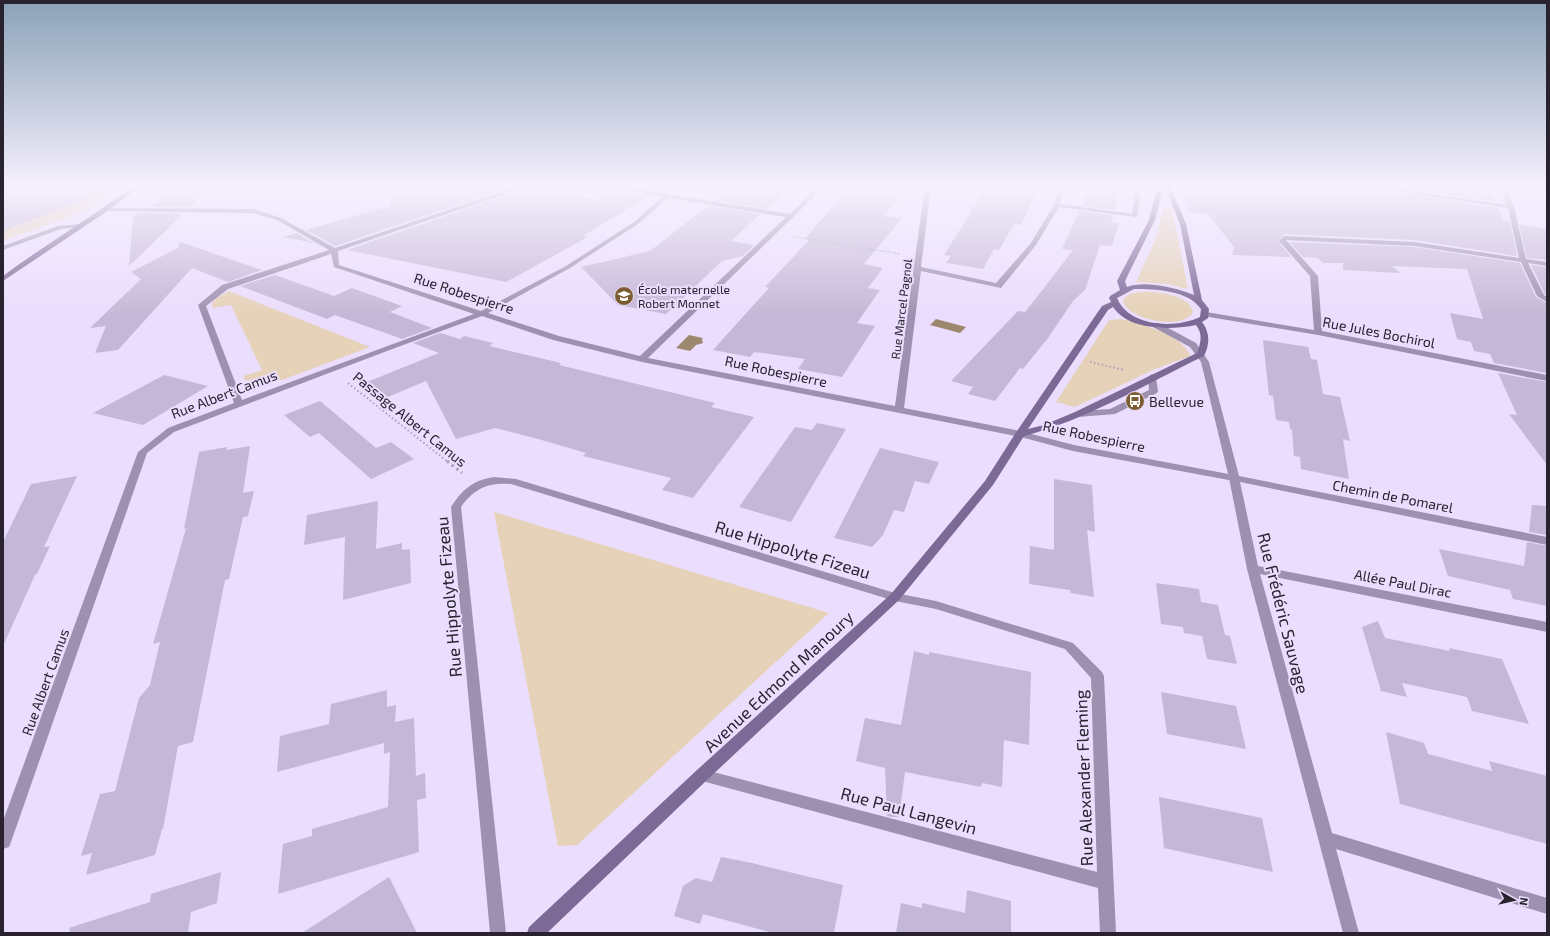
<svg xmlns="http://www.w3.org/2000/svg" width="1550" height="936" font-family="'Exo 2',sans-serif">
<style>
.green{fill:#e6d2b8}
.water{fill:#9d886d}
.building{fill:#c5b8d7}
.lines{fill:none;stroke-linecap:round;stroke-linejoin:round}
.path-far2{stroke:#aba1bb;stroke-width:1.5;stroke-dasharray:1.5 2;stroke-linecap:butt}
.path-far1{stroke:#aba1bb;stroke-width:2;stroke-dasharray:1.5 2.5;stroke-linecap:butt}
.path{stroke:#aba1bb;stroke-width:3;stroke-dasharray:2.5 3.5;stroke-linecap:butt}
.lane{fill:#9e91b0;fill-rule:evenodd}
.street{fill:#9e91b0;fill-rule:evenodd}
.secondary{fill:#7d6996;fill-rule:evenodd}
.labels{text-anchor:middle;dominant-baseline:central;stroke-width:4;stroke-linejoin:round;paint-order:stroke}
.far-poi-label{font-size:12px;fill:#28232f;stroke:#eaddfd;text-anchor:start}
.far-street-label{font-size:12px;fill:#28232f;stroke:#eaddfd}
.street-label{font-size:14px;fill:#28232f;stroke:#eaddfd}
.poi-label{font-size:14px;fill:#28232f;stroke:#eaddfd;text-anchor:start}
.near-street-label{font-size:17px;fill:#28232f;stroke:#eaddfd}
</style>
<rect width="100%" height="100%" fill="#eaddfd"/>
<path class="green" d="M 3,185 L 124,185 C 93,213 42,226 3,240 Z
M 1163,208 L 1172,209 L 1188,289 L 1167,284 L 1136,282 L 1156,238 Z
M 229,291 L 370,347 L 282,380 L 269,382 L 244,380 L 244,376 L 262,370 L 231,305 L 213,308 L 212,303 L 217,298 Z
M 1140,292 C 1155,291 1189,294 1193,312 C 1183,331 1130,320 1123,302 C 1125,294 1133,293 1140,292 Z
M 1121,319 C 1140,323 1185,336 1190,356 L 1153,370 L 1075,407 L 1056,402 L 1109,320 Z
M 494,512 L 829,613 L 577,845 L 558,846 Z"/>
<path class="water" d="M 936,319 L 966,327 L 960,333 L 930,325 Z
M 689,335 L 703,338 L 702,339 L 703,343 L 696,345 L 690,351 L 676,348 Z"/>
<path class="building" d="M 3,185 L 34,185 L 94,196 L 3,231 Z
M 392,185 L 501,185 L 511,187 L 335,246 L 306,230 L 390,206 Z
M 625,185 L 665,185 L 657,191 Z
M 735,185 L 792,185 L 766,209 L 716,200 Z
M 988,185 L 1031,185 L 1029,189 L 1037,191 L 1021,225 L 1014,224 L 999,250 L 994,249 L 983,269 L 946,263 L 951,256 L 944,255 Z
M 1091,185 L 1121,185 L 1114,210 L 1082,206 Z
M 1183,185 L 1205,185 L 1225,188 L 1225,185 L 1354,185 L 1498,208 L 1503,221 L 1510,222 L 1517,256 L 1414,240 L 1284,234 L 1278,241 L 1291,257 L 1232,255 L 1234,247 L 1208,214 L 1189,212 Z
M 1384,185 L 1460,185 L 1490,190 L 1495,202 Z
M 210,187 L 189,207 L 150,207 L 176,189 Z
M 601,187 L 648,196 L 583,236 L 588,237 L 506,282 L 347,250 L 524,189 L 600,200 Z
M 853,191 L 899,198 L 883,216 L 902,218 L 864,264 L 883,268 L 868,288 L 880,290 L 857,323 L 875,326 L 842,377 L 798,369 L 805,359 L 754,352 L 750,357 L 713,350 L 769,288 L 765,287 L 811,238 L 804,240 L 843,194 L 850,195 Z
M 708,206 L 760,214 L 731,241 L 754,245 L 743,256 L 722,261 L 666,314 L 618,305 L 581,267 L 650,251 Z
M 1079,211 L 1113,215 L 1111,222 L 1119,223 L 1112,246 L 1100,245 L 1085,290 L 1073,301 L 1048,338 L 1023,369 L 1020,368 L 995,401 L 968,394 L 973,387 L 951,381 L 1018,311 L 1025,312 L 1044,288 L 1073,250 L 1062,249 Z
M 140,213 L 183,214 L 129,266 L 133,217 Z
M 1519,224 L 1547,229 L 1547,260 L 1527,258 Z
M 296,233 L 314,243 L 283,237 Z
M 180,242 L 262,270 L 228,282 L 192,268 L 118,350 L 95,353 L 106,326 L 90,328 L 141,279 L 131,272 L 178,248 Z
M 1289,242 L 1414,247 L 1520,263 L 1536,297 L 1547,303 L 1547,373 L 1494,363 L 1490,354 L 1474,351 L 1471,342 L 1457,339 L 1450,313 L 1483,319 L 1467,269 L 1392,266 L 1400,273 L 1343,270 L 1343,263 L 1323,263 L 1318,258 L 1303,257 Z
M 1531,265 L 1547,267 L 1547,295 L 1545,294 Z
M 275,275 L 334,296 L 352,288 L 402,306 L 390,312 L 432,328 L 402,339 L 335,315 L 327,319 L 240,286 Z
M 440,333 L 460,339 L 464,336 L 493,343 L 489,346 L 561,363 L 559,365 L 715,403 L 711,407 L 754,417 L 693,498 L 662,490 L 671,478 L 583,456 L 586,453 L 538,439 L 495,428 L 456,439 L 426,381 L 388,397 L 367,382 L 439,353 L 413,343 Z
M 1263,340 L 1308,347 L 1311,359 L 1317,360 L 1323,394 L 1340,397 L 1350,441 L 1343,439 L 1349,479 L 1301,469 L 1300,457 L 1294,456 L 1292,430 L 1290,429 L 1289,422 L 1276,420 L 1273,396 L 1269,395 Z
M 1498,373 L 1547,382 L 1547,465 L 1509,414 L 1517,415 Z
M 164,375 L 208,386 L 143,425 L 93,413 Z
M 320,401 L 376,448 L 391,442 L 414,459 L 371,479 L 319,433 L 310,437 L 284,415 Z
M 817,423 L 846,429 L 791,522 L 739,507 L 795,427 L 812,430 Z
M 250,446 L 243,493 L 254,491 L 248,516 L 243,517 L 229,579 L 225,580 L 193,742 L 178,746 L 163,829 L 162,829 L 155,855 L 86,875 L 92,853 L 81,856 L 100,794 L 115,791 L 139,698 L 150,685 L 160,642 L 153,644 L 186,528 L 184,529 L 199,452 L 227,447 L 226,450 Z
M 880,448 L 939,462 L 929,484 L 915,481 L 904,512 L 894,510 L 883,535 L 872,547 L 834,538 Z
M 77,476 L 44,547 L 50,546 L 37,574 L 35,575 L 3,646 L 3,542 L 31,484 Z
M 1054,479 L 1092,485 L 1095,532 L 1087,530 L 1094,597 L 1071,593 L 1070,590 L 1029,584 L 1030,546 L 1054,550 Z
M 378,501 L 376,549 L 402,543 L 402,550 L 410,549 L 411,583 L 343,600 L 345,537 L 304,545 L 307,515 Z
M 1532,505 L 1547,506 L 1547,535 L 1529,532 Z
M 1527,542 L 1547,546 L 1547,606 L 1513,599 L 1510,590 L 1448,576 L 1439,549 L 1524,566 Z
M 1156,583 L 1199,589 L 1201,602 L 1218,605 L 1225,635 L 1230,636 L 1237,664 L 1207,659 L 1202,636 L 1184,633 L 1183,627 L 1161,624 Z
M 1378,621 L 1385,638 L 1450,651 L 1449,648 L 1502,659 L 1529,724 L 1472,711 L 1467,697 L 1402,683 L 1407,697 L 1381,691 L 1362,627 Z
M 914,651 L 929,655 L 929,652 L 1031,672 L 1029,745 L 1004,740 L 1002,787 L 982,783 L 981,787 L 905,772 L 899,817 L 892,817 L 887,816 L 885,768 L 856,761 L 865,718 L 901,725 Z
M 387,690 L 387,707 L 396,705 L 395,722 L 414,718 L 416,776 L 425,773 L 426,798 L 417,800 L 419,852 L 278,894 L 283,844 L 312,836 L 312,829 L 388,807 L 390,752 L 384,754 L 384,743 L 277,772 L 280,736 L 329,724 L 331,704 Z
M 1161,692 L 1236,706 L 1246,749 L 1167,734 Z
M 1386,732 L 1424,743 L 1428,754 L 1492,771 L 1489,761 L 1547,776 L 1547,844 L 1400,804 Z
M 1159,797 L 1262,818 L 1273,872 L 1164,848 Z
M 721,857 L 752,863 L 843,885 L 834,933 L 773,933 L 703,914 L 700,924 L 674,916 L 683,886 L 696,878 L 712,882 Z
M 221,872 L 217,903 L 191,912 L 188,933 L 70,933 L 69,928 L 150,902 L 151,894 Z
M 389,877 L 417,933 L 302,933 Z
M 967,890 L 1011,901 L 1011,933 L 896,933 L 901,903 L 922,908 L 922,903 L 965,913 Z"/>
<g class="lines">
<path class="path-far2" d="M 1197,209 L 1275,218 L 1279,223
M 794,237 L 901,254"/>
<path class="path-far1" d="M 1090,362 L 1124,370
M 348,383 L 448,462"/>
<path class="path" d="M 447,461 L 462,473"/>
<path class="lane" d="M 1152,374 L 1156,377 L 1158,391 L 1157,393 L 1115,414 L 1078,417 L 1073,414 L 1078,411 L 1110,409 L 1149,390 L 1148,377 Z
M 1020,431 L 1074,445 L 1234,475 L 1239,478 L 1234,481 L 1073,451 L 1017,436 L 1015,434 L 1017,432 Z"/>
<path class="street" d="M 522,185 L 532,185 L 338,251 L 339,265 L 481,311 L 566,266 L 634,222 L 662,197 L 598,185 L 614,185 L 790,214 L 819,185 L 826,185 L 648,358 L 895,406 L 925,185 L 931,185 L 921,267 L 996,283 L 1031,243 L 1054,205 L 1059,185 L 1065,185 L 1060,204 L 1132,214 L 1136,185 L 1142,185 L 1137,217 L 1059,207 L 1036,245 L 1001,288 L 921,271 L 904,408 L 1020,431 L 1025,434 L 1023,436 L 1020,437 L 642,362 L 553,340 L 482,316 L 387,351 L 174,432 L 147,453 L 11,842 L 9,847 L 3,849 L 3,821 L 138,452 L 168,428 L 234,403 L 198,305 L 222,285 L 329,250 L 277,220 L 253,213 L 107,211 L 104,209 L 105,208 L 254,209 L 281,218 L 335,248 ZM 668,198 L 786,217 L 640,356 L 559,336 L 488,313 L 570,268 L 638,224 ZM 331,254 L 334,267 L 474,314 L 242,400 L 206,306 L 228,289 Z
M 1355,185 L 1372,185 L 1507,205 L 1500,185 L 1506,185 L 1514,207 L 1526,259 L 1547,262 L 1547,266 L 1528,263 L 1544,295 L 1547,297 L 1547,302 L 1537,296 L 1521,262 L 1414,246 L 1286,240 L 1318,276 L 1322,331 L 1547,375 L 1547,381 L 1318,335 L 1203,316 L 1203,312 L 1206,312 L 1314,330 L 1310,276 L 1279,241 L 1284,236 L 1414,242 L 1519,258 L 1508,208 Z
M 80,224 L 82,225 L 82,227 L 61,229 L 3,250 L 3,246 L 58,226 Z
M 1153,323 L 1159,323 L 1196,343 L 1209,362 L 1239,476 L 1547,537 L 1547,545 L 1240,482 L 1258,566 L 1547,622 L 1547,632 L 1260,574 L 1332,833 L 1547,898 L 1547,914 L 1336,849 L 1359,933 L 1343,933 L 1247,569 L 1229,478 L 1201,362 L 1190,347 L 1153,327 Z
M 494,477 L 516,479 L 895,593 L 936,601 L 1073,643 L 1102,672 L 1104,676 L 1116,933 L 1100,933 L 1098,888 L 702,781 L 697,780 L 695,775 L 697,770 L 702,769 L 1097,872 L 1091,678 L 1065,649 L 936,609 L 895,601 L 511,484 C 489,482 474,488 461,507 L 506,933 L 490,933 L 451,507 C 462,490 473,480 494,477 Z"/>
<path class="secondary" d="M 135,185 L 142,185 L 109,210 L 3,281 L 3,276 C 46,244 92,217 135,185 Z
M 1158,185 L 1164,185 L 1155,220 L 1125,281 L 1127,287 C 1144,280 1177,288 1194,295 L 1180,224 L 1164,185 L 1170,185 L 1186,224 L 1202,300 L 1209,309 L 1208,318 L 1202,322 C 1210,332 1210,344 1204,356 C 1146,384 1086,420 1024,436 L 993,485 L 899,600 L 707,780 L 547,933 L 527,933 L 529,927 L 697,770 L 891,594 L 985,481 L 1015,434 L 1102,306 L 1111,302 L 1109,298 L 1110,296 L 1120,290 L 1117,281 L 1149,220 ZM 1134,289 C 1155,289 1188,290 1201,309 L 1200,317 C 1175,329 1129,327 1117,298 ZM 1113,307 C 1129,331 1172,330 1196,325 C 1203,334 1201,342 1197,353 L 1075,412 L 1044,425 L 1028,429 L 1108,310 Z
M 1521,185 L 1547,187 L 1547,191 L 1524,187 Z"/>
</g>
<linearGradient id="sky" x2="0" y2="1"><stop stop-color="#8aa2b7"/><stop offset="0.59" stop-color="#f6f0fe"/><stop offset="1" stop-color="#f6f0fe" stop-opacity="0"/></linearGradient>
<rect width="1550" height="316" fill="url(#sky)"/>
<defs>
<symbol id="school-disc" viewBox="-11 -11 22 22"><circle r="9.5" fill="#7c5d32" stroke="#eaddfd"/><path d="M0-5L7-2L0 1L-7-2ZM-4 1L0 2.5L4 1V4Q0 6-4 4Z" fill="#fff"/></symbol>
<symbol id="bus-disc" viewBox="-11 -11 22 22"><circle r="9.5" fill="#7c5d32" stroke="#eaddfd"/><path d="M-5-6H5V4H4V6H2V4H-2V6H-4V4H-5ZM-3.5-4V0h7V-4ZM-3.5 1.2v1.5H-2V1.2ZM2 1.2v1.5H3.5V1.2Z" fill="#fff"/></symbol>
</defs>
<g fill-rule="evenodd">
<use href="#school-disc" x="613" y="285" width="22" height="22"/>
<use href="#bus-disc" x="1124" y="390" width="22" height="22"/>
</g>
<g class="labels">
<g class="far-poi-label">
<text x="638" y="289">École maternelle<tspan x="638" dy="14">Robert Monnet</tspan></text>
</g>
<g class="far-street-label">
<text transform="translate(901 309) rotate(-83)">Rue Marcel Pagnol</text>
</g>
<g class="street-label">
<text transform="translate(464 293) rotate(18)">Rue Robespierre</text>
<text transform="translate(1379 332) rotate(11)">Rue Jules Bochirol</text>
<text transform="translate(776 371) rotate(12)">Rue Robespierre</text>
<text transform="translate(224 394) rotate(-21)">Rue Albert Camus</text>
<text transform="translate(410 419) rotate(39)">Passage Albert Camus</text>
<text transform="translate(1094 436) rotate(12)">Rue Robespierre</text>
<text transform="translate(1393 496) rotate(11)">Chemin de Pomarel</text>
<text transform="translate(1403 583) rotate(11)">Allée Paul Dirac</text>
<text transform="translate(45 682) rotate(-70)">Rue Albert Camus</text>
</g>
<g class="poi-label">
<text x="1149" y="401">Bellevue</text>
</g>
<g class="near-street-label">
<text transform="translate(793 549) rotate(17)">Rue Hippolyte Fizeau</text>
<text transform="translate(448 597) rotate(-95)">Rue Hippolyte Fizeau</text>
<text transform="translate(1284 613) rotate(76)">Rue Frédéric Sauvage</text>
<text transform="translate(778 681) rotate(-43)">Avenue Edmond Manoury</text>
<text transform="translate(1083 778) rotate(-92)">Rue Alexander Fleming</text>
<text transform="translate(909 810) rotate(15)">Rue Paul Langevin</text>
</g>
</g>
<rect width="1550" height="936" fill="none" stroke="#28232f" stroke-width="8"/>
<g transform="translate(1514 900) rotate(98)" stroke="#eaddfd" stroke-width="3" paint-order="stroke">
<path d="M0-3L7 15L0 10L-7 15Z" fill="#28232f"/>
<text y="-6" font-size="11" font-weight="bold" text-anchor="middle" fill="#28232f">N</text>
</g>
</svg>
